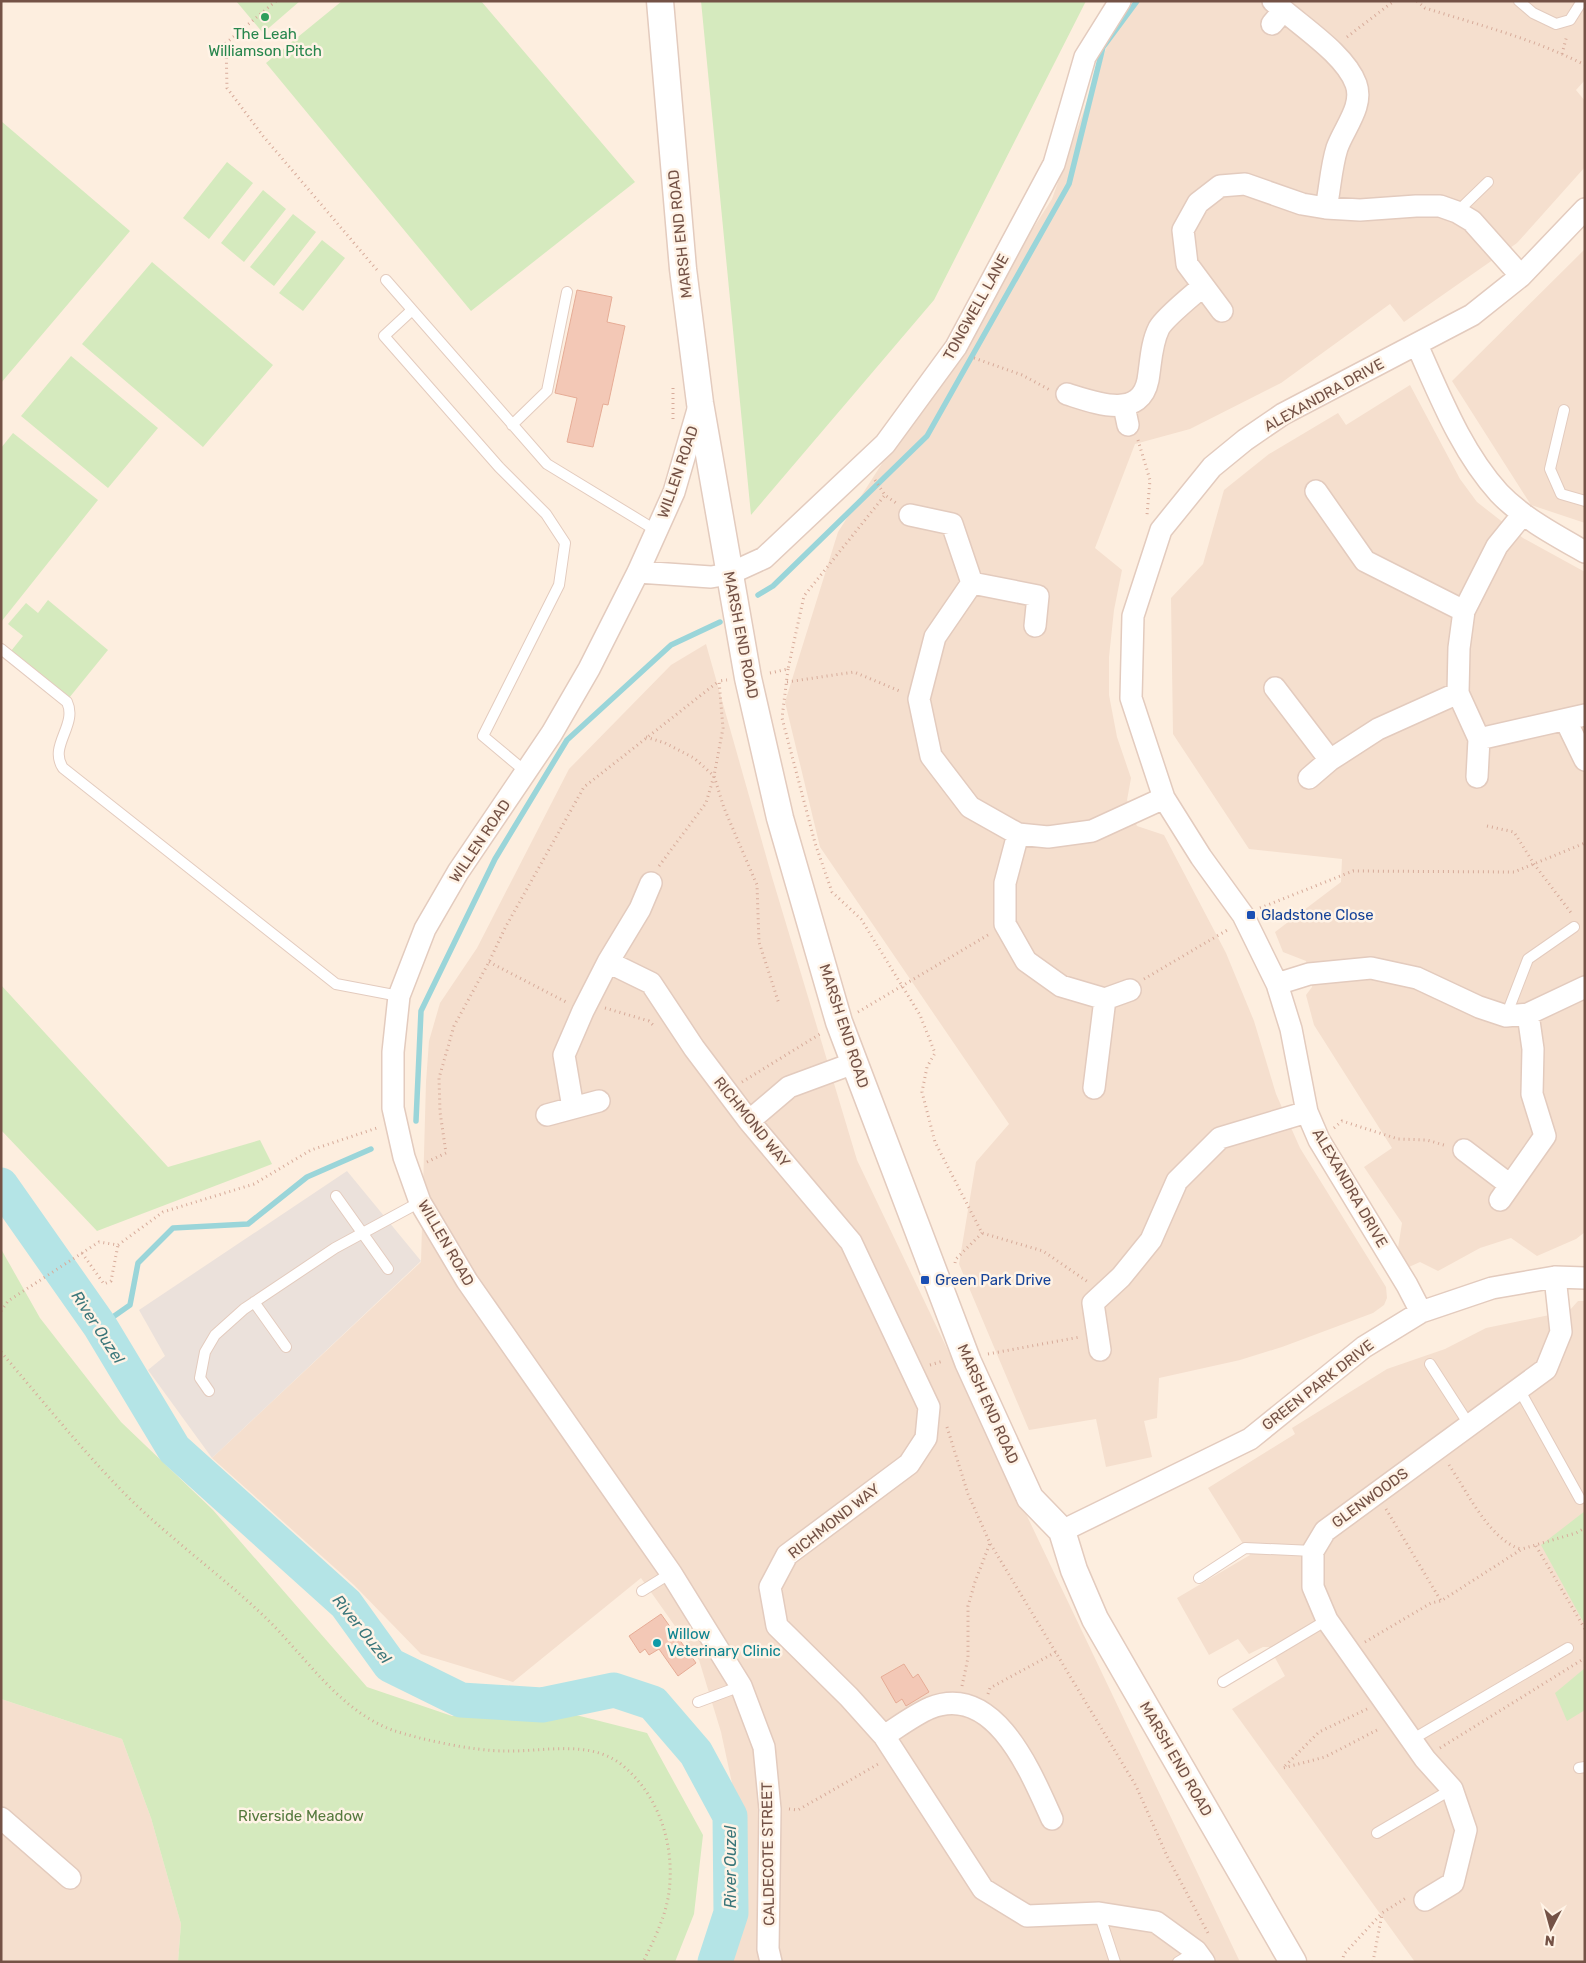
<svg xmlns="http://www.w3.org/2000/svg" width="1586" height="1963" font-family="Rubik,sans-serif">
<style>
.residential{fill:#f5dfce}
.industrial{fill:#ebe1db}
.green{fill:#d5eabe}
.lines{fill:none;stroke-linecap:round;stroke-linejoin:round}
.stream{stroke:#9ad5d9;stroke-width:5.5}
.river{stroke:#b4e4e6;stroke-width:35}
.building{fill:#f3c8b6;stroke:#e6ac96}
.service-casing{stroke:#e3cbbe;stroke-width:12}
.minor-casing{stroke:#e3cbbe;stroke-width:24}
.tertiary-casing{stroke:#e3cbbe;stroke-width:29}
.path{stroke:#d7ab9a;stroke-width:3;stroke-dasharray:1 4;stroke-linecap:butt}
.service{stroke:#fff;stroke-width:10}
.minor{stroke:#fff;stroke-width:21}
.tertiary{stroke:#fff;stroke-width:26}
.leisure-dot{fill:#2e9e5b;stroke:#fff3e6;stroke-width:2}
.transit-dot{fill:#1a4fb4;stroke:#fff3e6;stroke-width:2}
.culture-dot{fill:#0f9aa8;stroke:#fff3e6;stroke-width:2}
.labels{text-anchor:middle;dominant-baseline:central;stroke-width:5;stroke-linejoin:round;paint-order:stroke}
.leisure-label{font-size:15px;fill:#27864d;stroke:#fff3e6}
.street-label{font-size:15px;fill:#745246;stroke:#fff3e6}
.transit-label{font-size:15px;fill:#164399;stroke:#fff3e6;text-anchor:start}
.culture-label{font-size:15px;fill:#0d838f;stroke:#fff3e6;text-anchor:start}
.park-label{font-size:15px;fill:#567a3e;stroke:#fff3e6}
.water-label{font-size:16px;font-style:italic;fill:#3a767a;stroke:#fff3e6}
</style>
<rect width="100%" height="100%" fill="#fdeedf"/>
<path class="residential" d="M 1138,1 L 1585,1 L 1585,80 L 1576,90 L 1585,101 L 1585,167 L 1517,243 L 1404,322 L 1390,304 L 1281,383 L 1190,429 L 1135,444 L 1095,548 L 1122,570 L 1114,610 L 1109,657 L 1109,695 L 1117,737 L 1131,778 L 1127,800 L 1137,826 L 1164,835 L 1226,953 L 1254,1021 L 1276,1094 L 1300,1148 L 1386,1287 L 1387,1298 L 1384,1305 L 1373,1313 L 1282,1347 L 1240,1360 L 1159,1378 L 1157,1418 L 1144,1421 L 1152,1457 L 1106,1467 L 1096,1419 L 1029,1430 L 959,1264 L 976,1162 L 1009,1124 L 820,847 L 785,702 L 838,532 L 1052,199 L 1108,43 Z
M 1585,249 L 1585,523 L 1531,505 L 1452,381 Z
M 1410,385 L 1460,479 L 1477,502 L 1523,538 L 1585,572 L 1585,1232 L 1576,1239 L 1537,1256 L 1511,1238 L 1480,1248 L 1438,1271 L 1420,1262 L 1409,1267 L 1398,1248 L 1402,1223 L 1364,1167 L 1392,1148 L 1314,1025 L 1306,995 L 1312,987 L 1306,961 L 1283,952 L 1275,932 L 1341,882 L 1342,859 L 1249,849 L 1173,734 L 1171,598 L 1203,564 L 1224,490 L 1269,454 L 1338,413 L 1346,425 Z
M 706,644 L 772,877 L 857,1160 L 1240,1962 L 725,1962 L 741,1911 L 738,1811 L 721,1732 L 699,1660 L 641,1578 L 513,1682 L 421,1654 L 354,1585 L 212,1458 L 421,1262 L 426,1082 L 429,1041 L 440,1003 L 477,948 L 569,769 L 671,665 Z
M 1578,1301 L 1585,1301 L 1585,1962 L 1415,1962 L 1232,1709 L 1285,1676 L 1269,1647 L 1263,1647 L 1249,1654 L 1238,1639 L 1209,1655 L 1177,1598 L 1250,1555 L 1208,1488 L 1295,1434 L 1292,1428 L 1387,1369 L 1445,1349 L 1486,1328 L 1569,1311 Z
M 1,1699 L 122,1739 L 151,1818 L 181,1924 L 178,1962 L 1,1962 Z"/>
<path class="industrial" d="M 347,1171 L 421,1261 L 212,1458 L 148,1370 L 165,1356 L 139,1310 Z"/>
<path class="green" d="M 236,1 L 300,1 L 263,33 Z
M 342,1 L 481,1 L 635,182 L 471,311 L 266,63 Z
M 701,1 L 1086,1 L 934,300 L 751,515 Z
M 1,121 L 130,231 L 1,383 Z
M 227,162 L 253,183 L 209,239 L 183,218 Z
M 263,190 L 286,209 L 244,262 L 221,243 Z
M 293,214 L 316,232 L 274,286 L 250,267 Z
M 322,240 L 345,258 L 303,311 L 279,293 Z
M 152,262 L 273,365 L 203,447 L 82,344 Z
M 71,356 L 158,428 L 108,488 L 21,416 Z
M 13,433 L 98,500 L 1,622 L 1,448 Z
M 48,600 L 108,650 L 69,698 L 11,651 L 23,636 L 8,624 L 26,603 L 38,613 Z
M 1,985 L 168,1167 L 260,1140 L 272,1164 L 97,1231 L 1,1130 Z
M 1,1249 L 40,1318 L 121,1422 L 213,1510 L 367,1687 L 452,1716 L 568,1713 L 647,1733 L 703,1835 L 694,1914 L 675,1962 L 178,1962 L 181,1924 L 151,1818 L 122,1739 L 1,1699 Z
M 1585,1511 L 1585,1625 L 1541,1545 Z
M 1585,1668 L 1585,1710 L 1567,1721 L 1555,1693 Z"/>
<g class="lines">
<path class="stream" d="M 758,595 L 773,586 L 927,436 L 1069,184 L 1103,47 L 1137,1
M 416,1121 L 421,1011 L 495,859 L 567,740 L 671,645 L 720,622
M 100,1326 L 130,1305 L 138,1263 L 173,1228 L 248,1224 L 307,1177 L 371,1149"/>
<path class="river" d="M 1,1185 L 100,1326 L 174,1449 L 346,1604 L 390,1665 L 461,1700 L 542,1705 L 614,1690 L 653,1703 L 696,1753 L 730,1816 L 731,1913 L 715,1962"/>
</g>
<path class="building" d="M 577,290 L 612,297 L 607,322 L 625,326 L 608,405 L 603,404 L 593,447 L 567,442 L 577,398 L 555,393 Z
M 661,1614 L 696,1663 L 678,1676 L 659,1649 L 649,1655 L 645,1649 L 640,1653 L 629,1636 Z
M 904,1664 L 913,1678 L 918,1674 L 929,1692 L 906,1706 L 902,1699 L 896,1703 L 881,1677 Z"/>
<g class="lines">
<defs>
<path id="service" d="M 1519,1 L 1533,13 L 1556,24 L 1570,20 L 1582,1
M 1457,212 L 1488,182
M 386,280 L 547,464 L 657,531
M 411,311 L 384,336 L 499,467 L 546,514 L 565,543 L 559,585 L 483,736 L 526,772
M 1564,410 L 1550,469 L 1561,494 L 1585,501
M 512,425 L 547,391 L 567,292
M 1,649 L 67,702 C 78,725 48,746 63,768 L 336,984 L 399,996
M 1506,1016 L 1528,959 L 1574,927
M 336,1196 L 388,1269
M 254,1302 L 286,1347
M 1430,1364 L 1470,1426
M 1519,1389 L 1580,1499
M 209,1391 L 200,1378 L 205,1352 L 215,1335 L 244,1309 L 335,1248 L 420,1202
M 1199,1578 L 1245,1548 L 1313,1551
M 642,1591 L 671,1573
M 1223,1682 L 1327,1620
M 698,1702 L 741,1686
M 1413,1739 L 1568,1648
M 1579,1768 L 1585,1767
M 1377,1833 L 1452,1789
M 1099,1913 L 1115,1962
M 1178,1962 L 1196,1951"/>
<path id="minor" d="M 1273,1 C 1297,24 1345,53 1356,84 C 1364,106 1344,128 1337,148 C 1331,167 1330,189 1326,208
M 1272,24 L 1283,11
M 1222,311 L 1187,264 L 1183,230 L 1198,203 L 1220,186 L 1245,184 L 1302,204 L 1326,208 L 1360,210 L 1416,206 L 1440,206 L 1457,212 L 1472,221 L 1521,276
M 1417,345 C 1440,396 1461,451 1499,493 C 1523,518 1555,535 1585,552
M 1067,394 C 1093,402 1140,421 1148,380 C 1151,362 1151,344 1159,328 C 1165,317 1193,295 1203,286
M 699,406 L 674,492 L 638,572 L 589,669 L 552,733 L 458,872 L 425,929 L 399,996 L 393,1052 L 393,1108 L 404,1157 L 420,1202 L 467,1281 L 671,1573 L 741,1686 L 764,1747 L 770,1809 L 768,1949 L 771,1962
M 1124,406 L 1128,425
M 1316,491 L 1365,561 L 1464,611
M 1523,514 L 1497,546 L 1464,611 L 1459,648 L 1458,693 L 1479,739 L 1585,715
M 910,515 L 952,524 L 972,583 L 935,637 L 919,699 L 931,756 L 970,807 L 1018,834 L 1048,837 L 1092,831 L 1164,798
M 638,572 L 711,577 L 729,574 L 764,558 L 885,444 L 956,347 L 1054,164 L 1085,57 L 1120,1
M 972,583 L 1038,596 L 1035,626
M 1275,688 L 1330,760
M 1566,721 L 1585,760
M 1477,777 L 1479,739
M 1309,778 L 1330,760 L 1378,729 L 1458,693
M 1018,834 L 1005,883 L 1005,924 L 1026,961 L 1061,986 L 1105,999 L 1094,1088
M 608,962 L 640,909 L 651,883
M 1277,984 L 1309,974 L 1371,968 L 1417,978 L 1479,1007 L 1506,1016 L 1528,1014 L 1585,987
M 1105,999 L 1130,990
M 573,1108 L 564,1055 L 583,1011 L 608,962 L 651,983 L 694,1048 L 749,1121 L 851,1242 L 929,1407 L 926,1438 L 909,1464 L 787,1555 L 770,1587 L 777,1626 L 849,1697 L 884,1736 L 983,1889 L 1027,1916 L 1099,1913 L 1156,1922 L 1196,1951 L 1204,1962
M 547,1115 L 599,1101
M 749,1121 L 789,1087 L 854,1063
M 1464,1150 L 1510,1185
M 1500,1200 L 1545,1136 L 1532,1094 L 1533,1049 L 1528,1014
M 1421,1312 L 1407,1285 L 1319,1140 L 1307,1112 L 1291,1029 L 1277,984 L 1243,915 L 1201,857 L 1164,798 L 1131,698 L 1133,616 L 1161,530 L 1212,467 L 1245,440 L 1283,414 L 1472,315 L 1521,276 L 1585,209
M 1100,1350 L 1093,1303 L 1121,1277 L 1151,1240 L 1177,1181 L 1220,1138 L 1307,1112
M 1062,1531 L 1250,1439 L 1364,1347 L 1421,1312 L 1492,1288 L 1555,1277 L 1585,1278
M 884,1736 C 898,1727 914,1715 930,1708 C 995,1682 1031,1773 1052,1819
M 1,1818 L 70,1878
M 1425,1900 L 1453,1883 L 1466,1830 L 1452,1789 L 1425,1759 L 1327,1620 L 1313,1587 L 1313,1551 L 1325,1531 L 1546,1369 L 1561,1332 L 1555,1277"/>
<path id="tertiary" d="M 660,1 L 683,269 L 700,403 L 748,678 L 780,818 L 839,1022 L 968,1362 L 1030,1498 L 1062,1531 L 1074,1570 L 1095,1619 L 1293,1962"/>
</defs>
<use href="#service" class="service-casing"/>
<use href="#minor" class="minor-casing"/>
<use href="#tertiary" class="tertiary-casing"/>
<path class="path" d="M 276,1 L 226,43 L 227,88 L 263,136 L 377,270
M 1417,1 L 1425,8 C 1479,25 1534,39 1585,65
M 1347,37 L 1394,1
M 1562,54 L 1567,35
M 974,358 L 1022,375 L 1050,390
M 673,419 L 673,385
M 1138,440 L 1150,480 L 1147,515
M 875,480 L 885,495 L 896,503
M 788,669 L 782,718 L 815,843 L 832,892 L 861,919 L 920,1015 L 935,1053 L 927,1067 L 922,1092 L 935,1142 L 982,1233 L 1043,1251 L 1088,1282
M 770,673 L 788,669 L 804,596 L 885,495
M 787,682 L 854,672 L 902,692
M 646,737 L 665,743 L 694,758 L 714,776 L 724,808 L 757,885 L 759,942 L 779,1004
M 1487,826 L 1514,832 L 1534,864 L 1572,914
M 659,866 L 706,803 L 714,776 L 723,728 L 719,681 L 727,680
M 1260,908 L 1353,871 L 1514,872 L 1585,843
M 489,962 L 566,1002
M 1144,979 L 1229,929
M 605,1008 L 649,1021 L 653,1025
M 858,1012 L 988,935
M 742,1082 L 820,1034
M 1334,1128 L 1342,1121 L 1398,1139 L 1427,1140 L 1447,1146
M 427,1162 L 446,1153 L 440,1112 L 439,1078 L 454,1026 L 489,962 L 505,928 L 584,787 L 719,681
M 82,1253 L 104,1284 L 111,1281 L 118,1245
M 955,1263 L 956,1259 L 982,1233
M 1,1311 L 8,1301 L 99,1242 L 118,1245 L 163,1212 L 254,1184 L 311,1150 L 377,1128
M 1,1352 C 43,1401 84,1453 130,1499 C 173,1541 222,1576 266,1618 C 305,1656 339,1710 392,1730 C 422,1740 474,1751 505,1751 C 543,1752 590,1739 622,1765 C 659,1795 675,1845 669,1892 C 666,1916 654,1940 643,1962
M 988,1354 L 1080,1337
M 930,1365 L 943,1361
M 947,1427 L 968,1494 L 990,1543 L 1136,1786 L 1167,1856 L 1209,1935
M 1449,1465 C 1467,1491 1490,1541 1521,1549
M 1386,1509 L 1441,1601
M 1536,1546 L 1585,1629
M 1365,1642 L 1431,1603 L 1441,1601 L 1522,1549 L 1576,1533 L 1585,1528
M 962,1686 L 968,1658 L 968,1606 L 975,1582 L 990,1543
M 988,1694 L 990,1688 L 1056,1652
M 1367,1709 L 1319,1732 L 1283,1768 L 1325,1757 L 1379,1729
M 1440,1748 L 1585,1658
M 789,1809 L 798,1810 L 880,1763
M 1342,1962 L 1344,1954 L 1382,1913 L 1406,1898
M 1373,1962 L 1382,1914"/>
<use href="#service" class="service"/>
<use href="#minor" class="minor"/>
<use href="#tertiary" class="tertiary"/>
</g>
<circle class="leisure-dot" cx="265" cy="17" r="5"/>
<g class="transit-dot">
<rect x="1246" y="910" width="10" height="10" rx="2.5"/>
<rect x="920" y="1275" width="10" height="10" rx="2.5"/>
</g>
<circle class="culture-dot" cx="657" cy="1643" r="5"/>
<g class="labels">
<g class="leisure-label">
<text x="265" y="34">The Leah<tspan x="265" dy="17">Williamson Pitch</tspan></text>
</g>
<g class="street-label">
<text transform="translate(680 234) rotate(-96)">MARSH END ROAD</text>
<text transform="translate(976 307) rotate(-61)">TONGWELL LANE</text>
<text transform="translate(1324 395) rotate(-29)">ALEXANDRA DRIVE</text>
<text transform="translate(678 472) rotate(-71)">WILLEN ROAD</text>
<text transform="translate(741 635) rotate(79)">MARSH END ROAD</text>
<text transform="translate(480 841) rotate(-56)">WILLEN ROAD</text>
<text transform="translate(844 1026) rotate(72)">MARSH END ROAD</text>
<text transform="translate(752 1122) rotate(51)">RICHMOND WAY</text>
<text transform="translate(1350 1188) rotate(60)">ALEXANDRA DRIVE</text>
<text transform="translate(446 1243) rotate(60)">WILLEN ROAD</text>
<text transform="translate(1318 1385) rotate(-38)">GREEN PARK DRIVE</text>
<text transform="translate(988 1404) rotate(66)">MARSH END ROAD</text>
<text transform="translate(1370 1498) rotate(-36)">GLENWOODS</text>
<text transform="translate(834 1521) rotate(-38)">RICHMOND WAY</text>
<text transform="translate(1176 1759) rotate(60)">MARSH END ROAD</text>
<text transform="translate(768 1854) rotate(-91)">CALDECOTE STREET</text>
</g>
<g class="transit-label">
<text x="1261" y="915">Gladstone Close</text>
<text x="935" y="1280">Green Park Drive</text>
</g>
<g class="culture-label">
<text x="667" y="1634">Willow<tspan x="667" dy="17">Veterinary Clinic</tspan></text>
</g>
<g class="park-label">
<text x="301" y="1816">Riverside Meadow</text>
</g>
<g class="water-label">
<text transform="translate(98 1327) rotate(57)">River Ouzel</text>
<text transform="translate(362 1629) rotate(51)">River Ouzel</text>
<text transform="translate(730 1867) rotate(-90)">River Ouzel</text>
</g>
</g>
<rect width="1586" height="1963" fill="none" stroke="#745246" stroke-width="5"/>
<g transform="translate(1551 1928) rotate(186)" stroke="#fff3e6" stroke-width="4" paint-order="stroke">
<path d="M0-4L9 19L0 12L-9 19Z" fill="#745246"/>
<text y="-8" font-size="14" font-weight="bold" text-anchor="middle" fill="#745246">N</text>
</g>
</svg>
